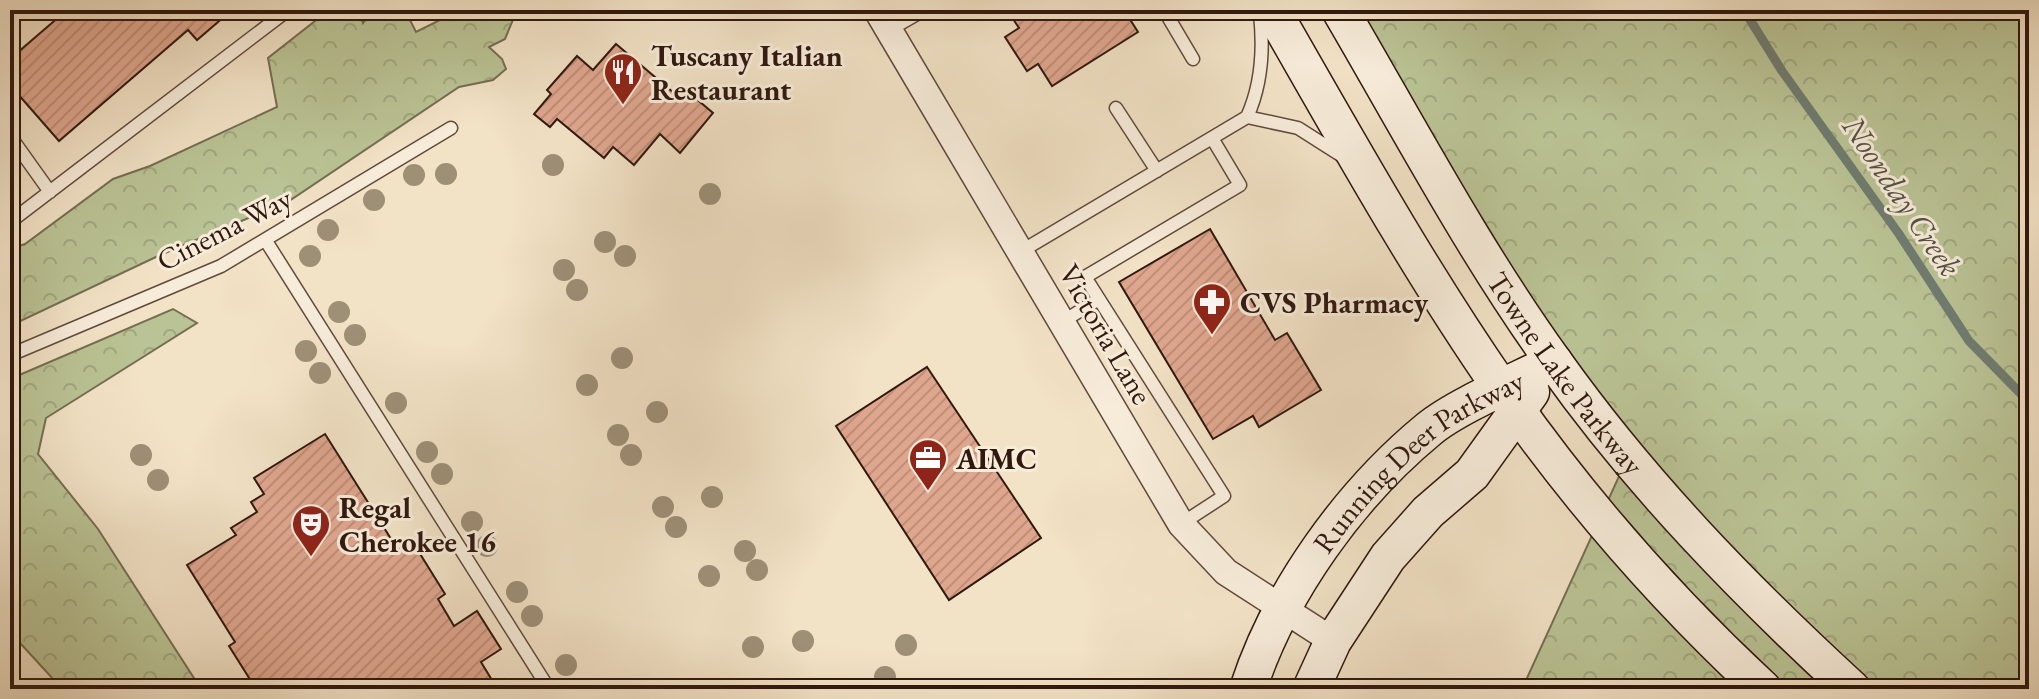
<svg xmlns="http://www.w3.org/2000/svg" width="2039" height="699" font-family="'EB Garamond',serif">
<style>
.forest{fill:url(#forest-crowns);stroke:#756e52;stroke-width:2}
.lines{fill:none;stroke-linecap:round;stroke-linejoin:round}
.stream{stroke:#707c71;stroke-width:9}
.building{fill:url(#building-hatch);stroke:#30180f;stroke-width:2}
.lane-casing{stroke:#604a3d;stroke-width:15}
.street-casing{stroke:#604a3d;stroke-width:29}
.secondary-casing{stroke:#30180f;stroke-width:39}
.lane{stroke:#f7ecda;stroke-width:12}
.street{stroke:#f7ecda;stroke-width:26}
.secondary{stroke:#f7ecda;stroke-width:36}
.tree{fill:#9e8f77}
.labels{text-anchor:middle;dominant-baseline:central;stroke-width:6;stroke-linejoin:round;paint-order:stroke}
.poi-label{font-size:30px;font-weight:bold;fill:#30180f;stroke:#f7ecda;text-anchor:start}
.street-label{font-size:30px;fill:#30180f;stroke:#f7ecda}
.water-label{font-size:32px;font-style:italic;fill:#555248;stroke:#f7ecda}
</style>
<defs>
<pattern id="forest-crowns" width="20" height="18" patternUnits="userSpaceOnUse" patternTransform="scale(2)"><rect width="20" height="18" fill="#bac395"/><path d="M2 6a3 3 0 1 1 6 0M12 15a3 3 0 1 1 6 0" fill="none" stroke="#a0a77f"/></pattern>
<pattern id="building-hatch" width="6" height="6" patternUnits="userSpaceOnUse" patternTransform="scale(2)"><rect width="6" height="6" fill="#dfa68e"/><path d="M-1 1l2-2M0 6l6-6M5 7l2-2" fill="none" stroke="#c08e79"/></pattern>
</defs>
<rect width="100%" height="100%" fill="#f2e2c6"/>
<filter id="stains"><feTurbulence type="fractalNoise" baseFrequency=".0025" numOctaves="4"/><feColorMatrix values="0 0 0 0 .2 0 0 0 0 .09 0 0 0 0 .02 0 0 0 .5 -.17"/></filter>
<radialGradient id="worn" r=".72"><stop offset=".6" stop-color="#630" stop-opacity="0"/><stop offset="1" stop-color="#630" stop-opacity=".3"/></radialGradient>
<path class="forest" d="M 329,10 L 359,10 L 363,23 L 373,10 L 414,10 L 409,18 L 416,32 L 450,15 L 471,19 L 485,10 L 517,10 L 505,39 L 489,47 L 502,59 L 506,69 L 493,80 L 459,87 L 289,201 L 158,256 L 10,326 L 10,249 L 25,244 L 113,179 L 150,166 L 277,107 L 268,58 Z
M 1345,10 L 2029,10 L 2029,689 L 1522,689 L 1626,461 Z
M 173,309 L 197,323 L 46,418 L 38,454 L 98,529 L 201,689 L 71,689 L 53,679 L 10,632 L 10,379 Z"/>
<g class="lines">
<path class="stream" d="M 1744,10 L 1782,71 L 1899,234 L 1969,341 L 2029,402"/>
</g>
<path class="building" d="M 67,10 L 232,10 L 197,40 L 188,30 L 59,141 L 10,85 L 10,59 Z
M 1007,10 L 1124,10 L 1138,32 L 1052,86 L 1038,64 L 1027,71 L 1005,37 L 1019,28 Z
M 616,44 L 681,99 L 687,91 L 713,113 L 680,153 L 660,134 L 634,165 L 613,147 L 604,158 L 557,119 L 550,127 L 534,114 L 551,94 L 547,90 L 577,56 L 593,70 Z
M 1210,229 L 1275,340 L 1287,333 L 1321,390 L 1259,427 L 1253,416 L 1213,439 L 1119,282 Z
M 927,367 L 1041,538 L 949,600 L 836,426 Z
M 325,434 L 398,550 L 412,541 L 445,594 L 438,599 L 454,626 L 477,611 L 501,649 L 481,662 L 495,685 L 504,679 L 511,689 L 256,689 L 229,646 L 235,642 L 187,565 L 236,535 L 231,528 L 257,512 L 251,502 L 264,494 L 254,478 Z"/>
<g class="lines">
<defs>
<path id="lane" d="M 1164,10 L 1193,59
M 889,30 L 924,10
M 1116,108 L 1157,171
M 1247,117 L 1298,128 L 1342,156
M 10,136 L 50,192
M 10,222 L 288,10
M 266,241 L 549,689
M 1020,252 L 1247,117 C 1262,84 1264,50 1260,14
M 1062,322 L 1099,299
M 10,355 L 221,266 L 451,128
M 1181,524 L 1224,496 L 1085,277 L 1240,185 L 1212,138"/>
<path id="street" d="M 877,10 L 1181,524 L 1226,572 L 1333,641"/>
<g id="secondary">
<path d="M 1272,10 C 1345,137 1417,267 1501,388 C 1577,497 1666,599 1763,689"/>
<path id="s1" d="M 1340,10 C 1409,128 1474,251 1554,362 C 1640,483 1743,589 1852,689"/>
<path id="s2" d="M 1248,689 C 1280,591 1350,494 1429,429 C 1457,406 1519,380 1554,362"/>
<path d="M 1311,689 L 1333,641 L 1388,557 L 1428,512 L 1472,474 L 1531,392"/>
</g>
</defs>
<use href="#lane" class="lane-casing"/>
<use href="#street" class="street-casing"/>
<use href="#secondary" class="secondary-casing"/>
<use href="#lane" class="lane"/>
<use href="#street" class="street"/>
<use href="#secondary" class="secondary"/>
</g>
<g class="tree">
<circle cx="553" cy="165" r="11"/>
<circle cx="446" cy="174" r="11"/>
<circle cx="414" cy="175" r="11"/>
<circle cx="710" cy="194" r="11"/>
<circle cx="374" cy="200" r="11"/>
<circle cx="328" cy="230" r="11"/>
<circle cx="605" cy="242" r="11"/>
<circle cx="310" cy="256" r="11"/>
<circle cx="625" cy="256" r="11"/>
<circle cx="564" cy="270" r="11"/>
<circle cx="577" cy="290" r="11"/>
<circle cx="339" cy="312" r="11"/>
<circle cx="355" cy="335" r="11"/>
<circle cx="306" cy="351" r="11"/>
<circle cx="622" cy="358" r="11"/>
<circle cx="320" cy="373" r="11"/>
<circle cx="587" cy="385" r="11"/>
<circle cx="396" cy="403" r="11"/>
<circle cx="657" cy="412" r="11"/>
<circle cx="618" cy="435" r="11"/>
<circle cx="427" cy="452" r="11"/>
<circle cx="141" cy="455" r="11"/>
<circle cx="631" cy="455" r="11"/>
<circle cx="442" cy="474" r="11"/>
<circle cx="158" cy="480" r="11"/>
<circle cx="712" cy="497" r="11"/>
<circle cx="663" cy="507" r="11"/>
<circle cx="472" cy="522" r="11"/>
<circle cx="676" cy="527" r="11"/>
<circle cx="487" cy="546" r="11"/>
<circle cx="745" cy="551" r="11"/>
<circle cx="757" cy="570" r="11"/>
<circle cx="709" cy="576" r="11"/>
<circle cx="517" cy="592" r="11"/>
<circle cx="532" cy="616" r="11"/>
<circle cx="803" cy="641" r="11"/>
<circle cx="906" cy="645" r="11"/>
<circle cx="753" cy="647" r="11"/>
<circle cx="566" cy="665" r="11"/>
<circle cx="885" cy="677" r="11"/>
</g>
<defs>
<symbol id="restaurant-pin" viewBox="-11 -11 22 30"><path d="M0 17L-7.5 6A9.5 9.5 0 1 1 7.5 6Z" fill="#8f2418" stroke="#f7ecda"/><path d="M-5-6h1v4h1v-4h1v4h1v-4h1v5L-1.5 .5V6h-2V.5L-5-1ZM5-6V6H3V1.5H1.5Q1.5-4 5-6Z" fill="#fff"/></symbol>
<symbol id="pharmacy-pin" viewBox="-11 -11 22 30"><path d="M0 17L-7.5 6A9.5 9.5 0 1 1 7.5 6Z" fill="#8f2418" stroke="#f7ecda"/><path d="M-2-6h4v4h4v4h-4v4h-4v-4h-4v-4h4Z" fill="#fff"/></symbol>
<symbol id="office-pin" viewBox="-11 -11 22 30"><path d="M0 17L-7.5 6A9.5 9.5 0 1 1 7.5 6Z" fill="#8f2418" stroke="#f7ecda"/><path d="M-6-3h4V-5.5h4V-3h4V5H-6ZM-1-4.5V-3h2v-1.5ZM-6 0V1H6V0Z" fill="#fff"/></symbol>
<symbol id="theatre-pin" viewBox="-11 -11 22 30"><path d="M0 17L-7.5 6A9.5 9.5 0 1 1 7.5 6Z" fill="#8f2418" stroke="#f7ecda"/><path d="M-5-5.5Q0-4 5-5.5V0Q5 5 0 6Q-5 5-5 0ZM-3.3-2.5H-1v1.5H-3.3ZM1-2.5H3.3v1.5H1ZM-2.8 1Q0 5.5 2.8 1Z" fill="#fff"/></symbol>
</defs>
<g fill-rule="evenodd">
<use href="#restaurant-pin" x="601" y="50" width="44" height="60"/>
<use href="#pharmacy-pin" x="1190" y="280" width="44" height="60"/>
<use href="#office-pin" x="906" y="436" width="44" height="60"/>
<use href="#theatre-pin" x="289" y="502" width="44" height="60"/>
</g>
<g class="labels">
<g class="poi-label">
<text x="651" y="55">Tuscany Italian<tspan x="651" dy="34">Restaurant</tspan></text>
<text x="1240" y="302">CVS Pharmacy</text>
<text x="956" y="458">AIMC</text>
<text x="339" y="507">Regal<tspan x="339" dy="34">Cherokee 16</tspan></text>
</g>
<g class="street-label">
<text transform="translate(224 229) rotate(-27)">Cinema Way</text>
<text transform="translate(1106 334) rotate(60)">Victoria Lane</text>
<text stroke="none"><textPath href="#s1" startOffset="428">Towne Lake Parkway</textPath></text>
<text stroke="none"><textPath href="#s2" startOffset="292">Running Deer Parkway</textPath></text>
</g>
<g class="water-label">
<text transform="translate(1902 196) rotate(56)">Noonday Creek</text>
</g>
</g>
<rect width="2039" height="699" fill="none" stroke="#f2e2c6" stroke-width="40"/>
<rect x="12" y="12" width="2015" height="675" fill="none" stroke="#30180f" stroke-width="4"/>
<rect x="20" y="20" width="1999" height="659" fill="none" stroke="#30180f" stroke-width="2"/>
<rect width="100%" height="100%" filter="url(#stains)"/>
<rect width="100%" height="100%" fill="url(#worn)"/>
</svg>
